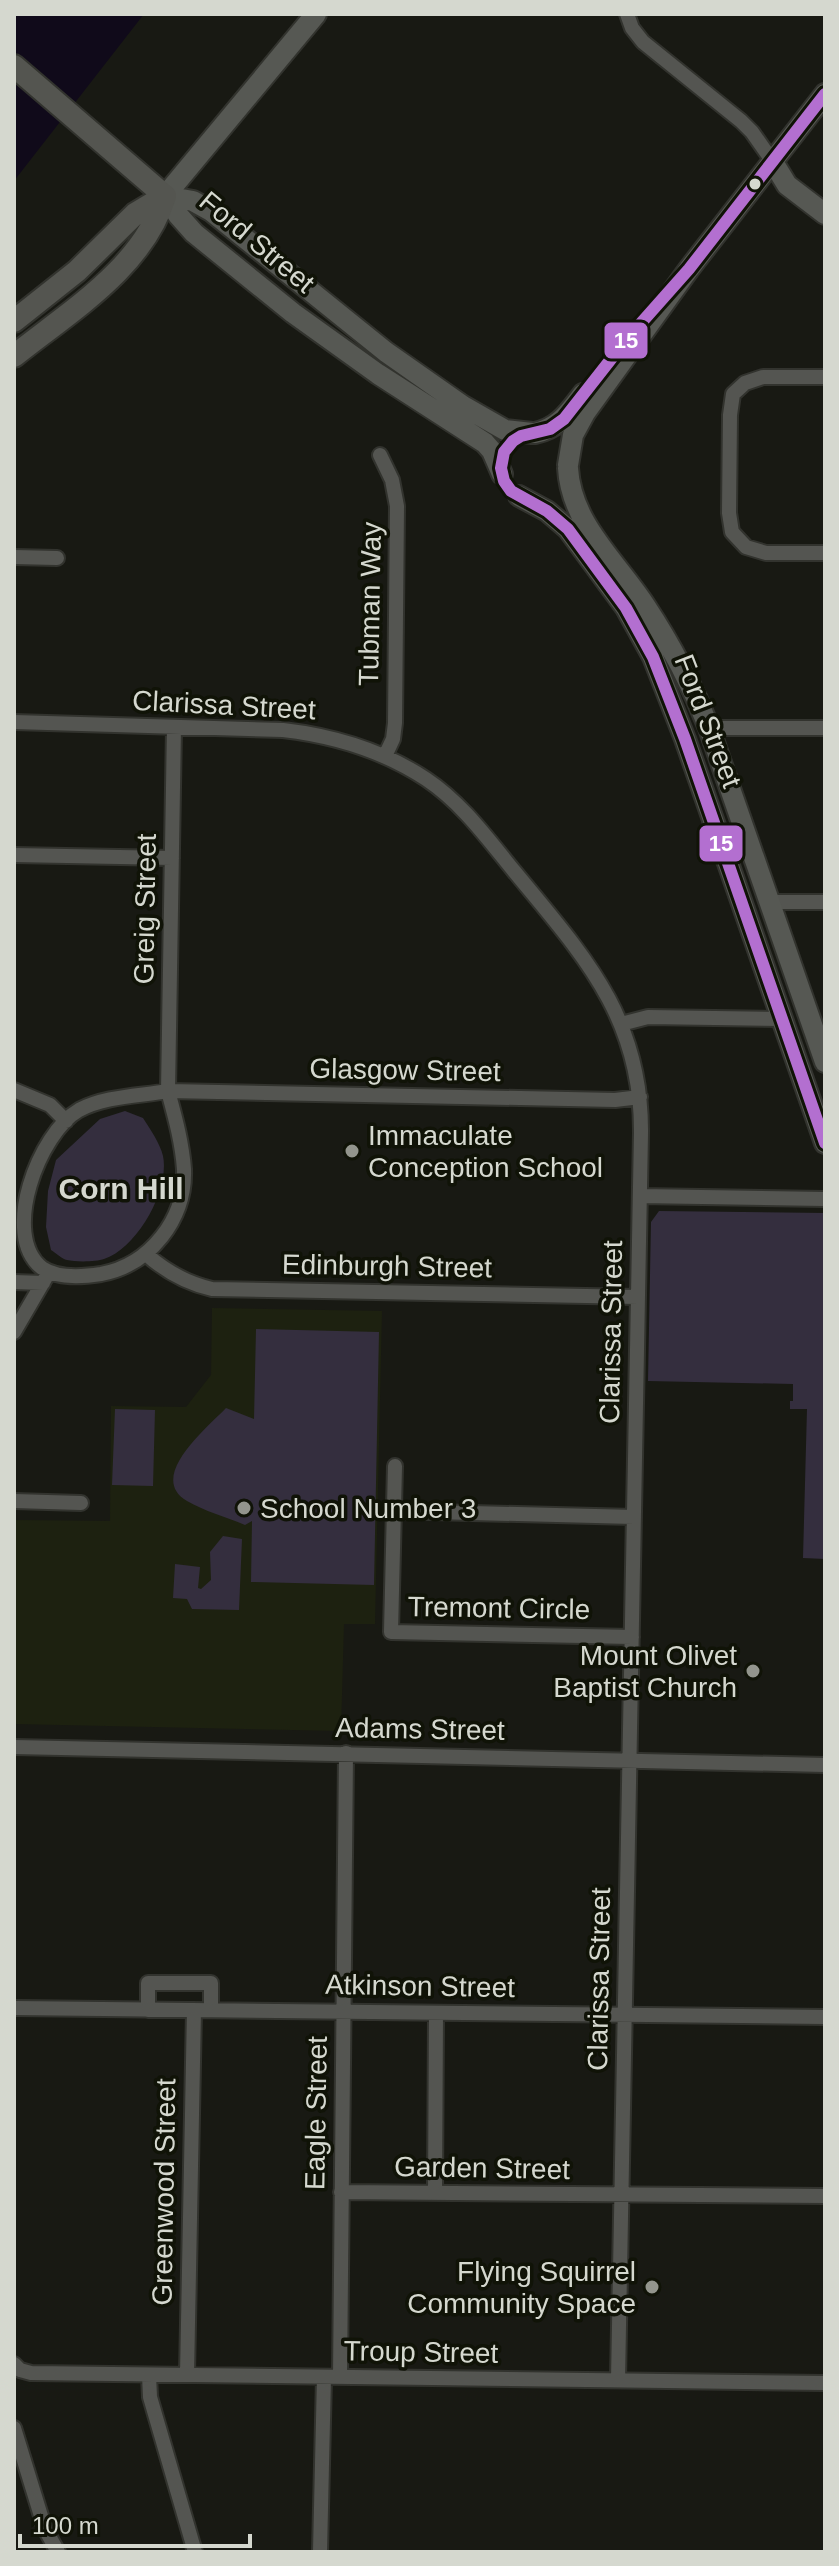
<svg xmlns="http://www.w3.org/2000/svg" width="839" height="2566" font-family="Arial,sans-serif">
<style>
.built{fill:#1d2110}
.green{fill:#342e3e}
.water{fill:#100a1a}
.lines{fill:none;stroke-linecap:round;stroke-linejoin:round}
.street-casing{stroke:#32332e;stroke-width:18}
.secondary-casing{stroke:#32332e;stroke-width:24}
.primary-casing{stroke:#32332e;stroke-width:26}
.street{stroke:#545551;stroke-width:14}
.secondary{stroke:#565853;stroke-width:20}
.primary{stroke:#545550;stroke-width:22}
.bus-1-casing{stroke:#101307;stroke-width:18}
.bus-1{stroke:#b36fd0;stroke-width:12}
.bus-dot{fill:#d5d8cf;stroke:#101307;stroke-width:3}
.poi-dot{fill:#93958d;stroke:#101307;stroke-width:3}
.labels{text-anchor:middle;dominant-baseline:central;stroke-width:7;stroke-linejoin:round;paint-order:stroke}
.street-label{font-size:28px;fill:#d5d8cf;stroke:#101307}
.poi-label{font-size:28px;fill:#d5d8cf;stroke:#101307;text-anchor:start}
.neighbourhood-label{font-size:30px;font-weight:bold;fill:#d5d8cf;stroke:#101307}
.line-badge{stroke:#101307;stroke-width:3}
.badge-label{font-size:22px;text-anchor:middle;font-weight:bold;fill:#fff}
</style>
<rect width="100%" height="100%" fill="#181913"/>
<path class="built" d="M 212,1308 L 382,1311 L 375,1624 L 344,1624 L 341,1731 L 14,1724 L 14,1520 L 110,1521 L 111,1406 L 186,1407 L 211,1375 Z"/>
<path class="green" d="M 125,1111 L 143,1118 C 150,1129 160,1143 163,1156 C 170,1190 137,1248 104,1259 C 96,1262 75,1262 67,1260 C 62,1259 56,1253 51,1250 L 46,1227 L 48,1191 L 56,1160 L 100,1119 Z
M 659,1211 L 825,1213 L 825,1559 L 803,1558 L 807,1409 L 790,1409 L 790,1401 L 793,1401 L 793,1384 L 648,1381 L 651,1222 Z
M 256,1329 L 379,1332 L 374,1585 L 251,1582 L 252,1521 L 245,1525 C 226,1517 204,1511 187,1501 C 146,1477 208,1427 226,1408 L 254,1419 Z
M 115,1409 L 155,1410 L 153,1486 L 112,1485 Z
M 223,1536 L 242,1539 L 239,1610 L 192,1609 L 187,1599 L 173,1598 L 175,1564 L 200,1567 L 198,1588 L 201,1589 L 211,1580 L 210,1552 Z"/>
<path class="water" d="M 14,14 L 144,14 L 14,181 Z"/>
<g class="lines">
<defs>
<path id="street" d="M 627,14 L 632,28 L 643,42 L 741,121 L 752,132 L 773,162
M 825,377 L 763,377 L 745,383 L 733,394 L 730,415 L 729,513 L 732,532 L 746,547 L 766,553 L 825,553
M 380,455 L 392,480 L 397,506 L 395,723 L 393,739 L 385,756
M 14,557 L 57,558
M 14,722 L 283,730 C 335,736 382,750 426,779 C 462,803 487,838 514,871 C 583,955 642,1017 641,1133 L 618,2380
M 174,727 L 168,1091 C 175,1117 182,1142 184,1169 C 186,1219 150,1265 101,1274 C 82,1277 58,1279 42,1268 C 0,1235 39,1133 79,1110 C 105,1096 140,1096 168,1091 L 615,1100 L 640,1097
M 709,728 L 825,728
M 14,855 L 172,858
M 769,902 L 825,902
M 621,1024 L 648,1017 L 783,1019
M 14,1090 L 50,1105 L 66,1121
M 640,1196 L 825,1199
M 146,1254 C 166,1272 186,1283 212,1289 L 638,1297
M 14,1282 L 43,1283
M 14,1332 L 49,1272
M 395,1466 L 391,1632 L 632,1637
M 14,1501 L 81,1503
M 394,1511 L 634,1517
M 14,1747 L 825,1765
M 14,2008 L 825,2017
M 148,2010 L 148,1983 L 211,1983 L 211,2010
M 341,2192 L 825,2196
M 435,2193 L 436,2013
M 14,2364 L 20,2370 L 31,2373 L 825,2383
M 149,2375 L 150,2397 L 195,2552
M 187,2375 L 194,2010
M 340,2377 L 346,1753
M 14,2428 L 45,2529 L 58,2552
M 320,2552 L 324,2377"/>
<path id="secondary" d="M 773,162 L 787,185 L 825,214
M 165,196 L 193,201 L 211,211 L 386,352 L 463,406 L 505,430 L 532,433
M 165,196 L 178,215 L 194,233 L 293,313 L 378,374 L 485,443 L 492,451 L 502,474
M 165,196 L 316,14
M 535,433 C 559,428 569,412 583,394
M 568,465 L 573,435 L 585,413 L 689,269 L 825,94
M 568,468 C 571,524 617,562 646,607 C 671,645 692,685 709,728 L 825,1062
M 519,496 L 547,511 L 568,529 L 626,608 L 653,657 L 685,739 L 825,1143"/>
<path id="primary" d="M 14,66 L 165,196
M 14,321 L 77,271 L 135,214 L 165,196
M 14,356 C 70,311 143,268 165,196"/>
</defs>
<use href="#street" class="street-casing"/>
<use href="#secondary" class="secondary-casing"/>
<use href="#primary" class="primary-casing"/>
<use href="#street" class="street"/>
<use href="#secondary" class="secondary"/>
<use href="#primary" class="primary"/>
<defs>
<path id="bus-1" d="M 825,94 L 689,269 L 626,340 L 564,419 L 550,429 L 521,436 L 513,441 L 504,452 L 501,468 L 504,481 L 511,491 L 547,511 L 568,529 L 626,608 L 653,657 L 685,739 L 825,1143"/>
</defs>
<use href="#bus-1" class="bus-1-casing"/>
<use href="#bus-1" class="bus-1"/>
</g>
<circle class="bus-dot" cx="755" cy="184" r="7"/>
<g class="poi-dot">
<circle cx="352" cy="1151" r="8"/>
<circle cx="244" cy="1508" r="8"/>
<circle cx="753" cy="1671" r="8"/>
<circle cx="652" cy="2287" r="8"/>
</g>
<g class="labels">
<g class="street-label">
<text transform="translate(257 242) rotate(40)">Ford Street</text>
<text transform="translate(370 604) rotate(-89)">Tubman Way</text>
<text transform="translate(224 705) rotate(3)">Clarissa Street</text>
<text transform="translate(708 721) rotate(69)">Ford Street</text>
<text transform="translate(145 909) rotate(-89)">Greig Street</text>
<text transform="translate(405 1070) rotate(1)">Glasgow Street</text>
<text transform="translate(387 1266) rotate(1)">Edinburgh Street</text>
<text transform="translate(611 1332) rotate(-89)">Clarissa Street</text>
<text transform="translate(499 1608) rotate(1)">Tremont Circle</text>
<text transform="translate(420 1729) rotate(1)">Adams Street</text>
<text transform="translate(599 1979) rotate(-89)">Clarissa Street</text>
<text transform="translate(420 1986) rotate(1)">Atkinson Street</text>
<text transform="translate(316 2113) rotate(-89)">Eagle Street</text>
<text transform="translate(482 2168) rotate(1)">Garden Street</text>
<text transform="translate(164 2192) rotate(-89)">Greenwood Street</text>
<text transform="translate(421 2352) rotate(1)">Troup Street</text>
</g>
<g class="poi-label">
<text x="368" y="1135">Immaculate<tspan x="368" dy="32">Conception School</tspan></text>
<text x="260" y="1508">School Number 3</text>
<text x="737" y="1655" text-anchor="end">Mount Olivet<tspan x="737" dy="32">Baptist Church</tspan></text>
<text x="636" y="2271" text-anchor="end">Flying Squirrel<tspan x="636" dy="32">Community Space</tspan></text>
</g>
<g class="neighbourhood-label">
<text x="121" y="1188">Corn Hill</text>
</g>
</g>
<g class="line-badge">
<rect x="603" y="321" width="46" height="39" rx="8" fill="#b36fd0"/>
<rect x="698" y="824" width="46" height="39" rx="8" fill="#b36fd0"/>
</g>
<g class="badge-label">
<text x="626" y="348">15</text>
<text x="721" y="851">15</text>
</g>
<rect width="839" height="2566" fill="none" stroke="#d5d8cf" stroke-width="32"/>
<path d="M20 2534v12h230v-12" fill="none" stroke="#d5d8cf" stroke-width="4"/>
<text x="32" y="2534" font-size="24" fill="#d5d8cf" stroke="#101307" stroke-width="6" paint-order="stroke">100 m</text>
</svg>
